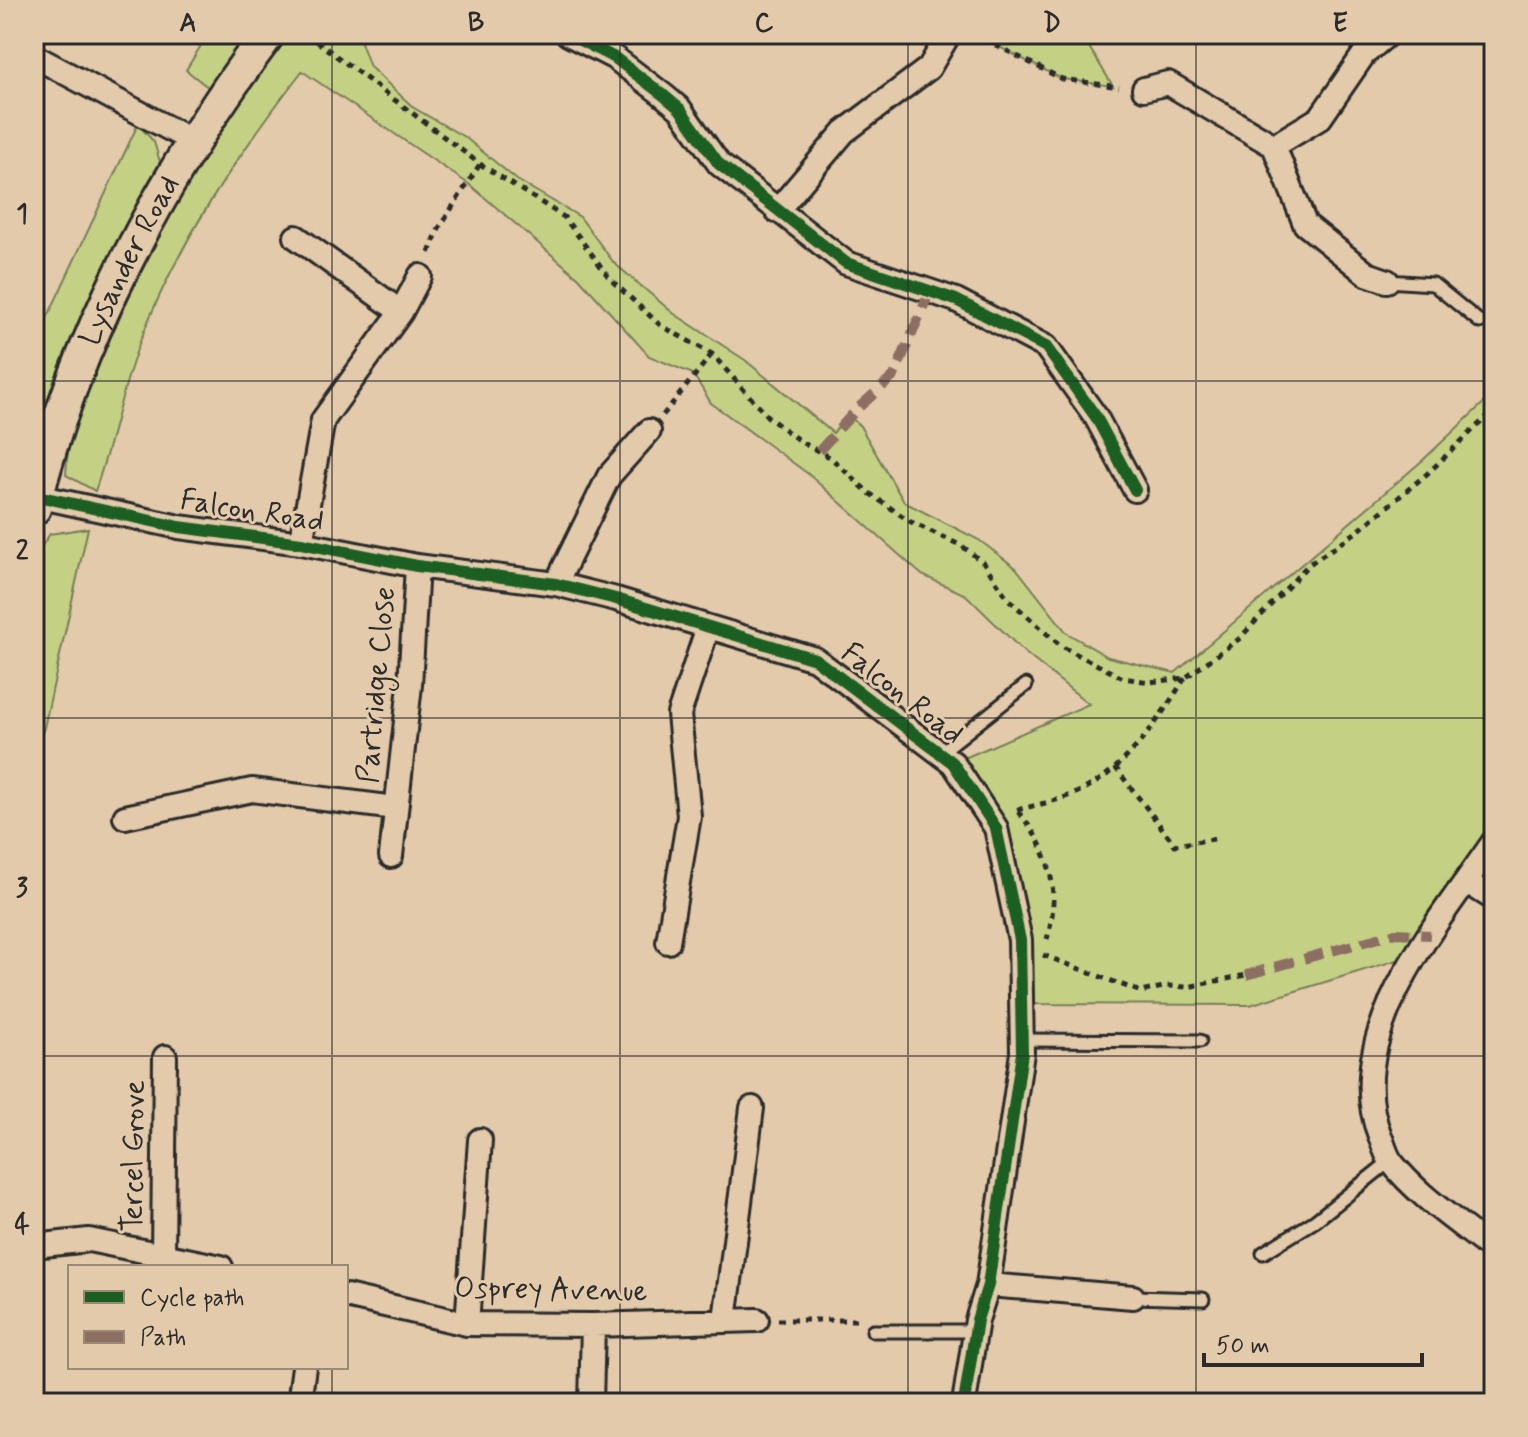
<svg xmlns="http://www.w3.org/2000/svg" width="1528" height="1437" font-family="Mynerve,sans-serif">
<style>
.green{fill:#c4d185;stroke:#787e58;stroke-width:2}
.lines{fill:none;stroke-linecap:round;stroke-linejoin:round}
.lane-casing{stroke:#2b2b2b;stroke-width:17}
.street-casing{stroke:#2b2b2b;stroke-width:28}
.secondary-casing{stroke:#2b2b2b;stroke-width:38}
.path{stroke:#2b2b2b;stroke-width:5;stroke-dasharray:6 6;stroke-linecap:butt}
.lane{stroke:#e2caab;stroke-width:11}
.street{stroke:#e2caab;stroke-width:22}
.secondary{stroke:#e2caab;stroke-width:32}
.quiet{stroke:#8d6e63;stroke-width:10;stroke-dasharray:20 10;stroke-linecap:butt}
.cycleway-casing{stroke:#e2caab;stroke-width:17}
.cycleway{stroke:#1b5e20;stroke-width:12}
.grid{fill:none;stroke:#2b2b2b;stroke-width:2;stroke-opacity:0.55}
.labels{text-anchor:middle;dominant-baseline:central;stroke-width:6;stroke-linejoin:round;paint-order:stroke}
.street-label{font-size:30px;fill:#2b2b2b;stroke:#e2caab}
.neatline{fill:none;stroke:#2b2b2b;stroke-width:3}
.grid-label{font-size:26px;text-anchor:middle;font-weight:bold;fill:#2b2b2b}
</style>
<rect width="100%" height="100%" fill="#e2caab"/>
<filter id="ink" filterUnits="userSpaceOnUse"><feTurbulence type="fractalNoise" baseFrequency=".0125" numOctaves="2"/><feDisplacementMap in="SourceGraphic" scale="16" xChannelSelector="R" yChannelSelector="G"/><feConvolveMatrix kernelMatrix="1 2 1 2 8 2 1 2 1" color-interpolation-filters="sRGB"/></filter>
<g filter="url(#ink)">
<path class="green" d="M 208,34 L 250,34 L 209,88 L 186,70 Z
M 288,34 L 358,34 L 370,67 L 414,108 L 466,138 L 517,180 L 580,217 L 614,263 L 673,313 L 745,360 L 833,433 L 848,415 L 860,426 L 904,502 L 979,540 L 1016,568 L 1067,633 L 1108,657 L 1175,673 L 1423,460 L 1494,393 L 1494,841 L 1417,954 L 1250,1005 L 1023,1004 L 995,822 L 953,763 L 1089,704 L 1025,653 L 966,595 L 922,575 L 807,473 L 711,403 L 693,374 L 649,356 L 579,278 L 470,185 L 302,71 C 237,156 178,242 139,344 C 121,392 112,442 95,491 L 66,475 C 67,427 90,380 109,337 C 158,228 215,129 288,34 Z
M 974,34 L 1081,34 L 1113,86 L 1062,79 Z
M 138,124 L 154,142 L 160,162 C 105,257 69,343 34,447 L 34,357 L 42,329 Z
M 88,528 L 34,773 L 34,573 L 39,550 L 50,534 Z"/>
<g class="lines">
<defs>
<path id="lane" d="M 1387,281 L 1433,284 L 1480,322
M 940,753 L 1026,685
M 1022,1040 L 1200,1041
M 1263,1253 L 1315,1221 L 1390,1161
M 1133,1297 L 1203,1299
M 873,1331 L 975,1331"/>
<path id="street" d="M 568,34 L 615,58 L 662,94 L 680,109 L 719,164 L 846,263 L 956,300 L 1046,347 L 1096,417 L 1135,490
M 34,56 L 194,142
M 1144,89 L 1168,83 L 1274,146
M 777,211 L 844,132 L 929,68 L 949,34
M 296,237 L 401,312 L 323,420 L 301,543
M 1387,281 L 1367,274 L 1305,224 L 1274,146 L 1320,118 L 1364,54 L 1388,34
M 401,312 L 420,276
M 37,496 L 179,527 L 301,543 L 417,566 L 556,584 L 616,599 L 815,659 L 953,763 L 996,828 L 1020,940 L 1022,1053 L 988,1285 L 977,1320 L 964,1403
M 556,584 L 609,476 L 649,431
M 125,817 L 252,790 L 396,808
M 1494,841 C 1441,920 1339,1034 1380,1136 C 1384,1145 1386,1156 1392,1163 C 1420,1198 1460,1223 1494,1251
M 391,856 L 410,685 L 417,566
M 1467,882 L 1494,899
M 668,942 L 689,816 L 679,714 L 708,627
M 34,1246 L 89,1240 L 221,1267
M 163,1255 L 165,1057
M 988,1285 L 1133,1297
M 346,1296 L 467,1324 L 593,1325 L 757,1320
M 725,1320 L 752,1108
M 467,1324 L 480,1140
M 299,1403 L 304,1367
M 591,1403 L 593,1325"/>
<g id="secondary">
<path id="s1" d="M 34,508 C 73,342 166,169 268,34"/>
</g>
</defs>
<use href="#lane" class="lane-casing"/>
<use href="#street" class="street-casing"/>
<use href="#secondary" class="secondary-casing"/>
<path class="path" d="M 307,34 L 480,164 L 564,217 L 611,280 L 660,325 L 712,354 L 768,417 L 801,442 L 831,458 L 869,493 L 911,522 L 962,546 L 984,563 L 1008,599 L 1061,646 L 1123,678 L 1150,682 L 1185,678 L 1239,639 L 1308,565 L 1358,531 L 1428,473 L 1494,410
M 974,34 L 1062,79 L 1119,87
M 429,253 L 439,228 L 480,164
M 663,415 L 712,354
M 1115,767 L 1175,845 L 1220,838
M 1017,810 C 1036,805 1057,801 1076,793 C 1126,771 1157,722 1185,678
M 1018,812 C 1050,848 1061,892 1047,939
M 1043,955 L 1141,992 L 1167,986 L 1188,987 L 1246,975
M 778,1320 L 860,1320"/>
<use href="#lane" class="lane"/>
<use href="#street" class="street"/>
<use href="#secondary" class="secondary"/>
<path class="quiet" d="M 819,451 L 857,409 L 894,376 L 930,291
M 1246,975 L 1396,933 L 1430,935"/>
<defs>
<path id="cycleway" d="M 568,34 L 615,58 L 662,94 L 680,109 L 719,164 L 846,263 L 956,300 L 1046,347 L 1096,417 L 1135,490
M 37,496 L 179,527 L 301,543 L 417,566 L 556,584 L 616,599 L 815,659 L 953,763 L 996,828 L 1020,940 L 1022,1053 L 988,1285 L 977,1320 L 964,1403"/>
</defs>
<use href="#cycleway" class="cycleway-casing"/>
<use href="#cycleway" class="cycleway"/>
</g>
</g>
<path class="grid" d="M 332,34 L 332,1267M 620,34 L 620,1403M 908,34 L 908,1403M 1196,34 L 1196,1403M 34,381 L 1494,381M 34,718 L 1494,718M 34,1056 L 1494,1056M 332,1367 L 332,1403"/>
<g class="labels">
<g class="street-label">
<text stroke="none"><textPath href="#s1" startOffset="266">Lysander Road</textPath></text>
<text transform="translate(252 511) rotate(9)">Falcon Road</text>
<text transform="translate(377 685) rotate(-85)">Partridge Close</text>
<text transform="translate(902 694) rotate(38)">Falcon Road</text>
<text transform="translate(134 1156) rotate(-89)">Tercel Grove</text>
<text transform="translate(551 1290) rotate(1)">Osprey Avenue</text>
</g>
</g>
<rect width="1528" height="1437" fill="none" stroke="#e2caab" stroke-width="88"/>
<rect x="68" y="1265" width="280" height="104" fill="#e2caab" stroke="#998a78" stroke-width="2"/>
<rect x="84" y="1291" width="40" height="12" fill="#1b5e20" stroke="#998a78" stroke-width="2"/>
<text x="140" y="1305" font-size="24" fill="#2b2b2b">Cycle path</text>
<rect x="84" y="1331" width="40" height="12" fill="#8d6e63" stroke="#998a78" stroke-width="2"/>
<text x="140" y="1345" font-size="24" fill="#2b2b2b">Path</text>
<path d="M1204 1353v12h218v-12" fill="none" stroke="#2b2b2b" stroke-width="4"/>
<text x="1216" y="1353" font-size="24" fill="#2b2b2b" stroke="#e2caab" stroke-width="6" paint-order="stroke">50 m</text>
<rect x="44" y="44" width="1440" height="1349" class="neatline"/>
<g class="grid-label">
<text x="188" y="31">A</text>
<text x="476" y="31">B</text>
<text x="764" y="31">C</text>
<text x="1052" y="31">D</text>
<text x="1340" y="31">E</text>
<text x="22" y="222">1</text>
<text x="22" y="559">2</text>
<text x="22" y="896">3</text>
<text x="22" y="1233">4</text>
</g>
</svg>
